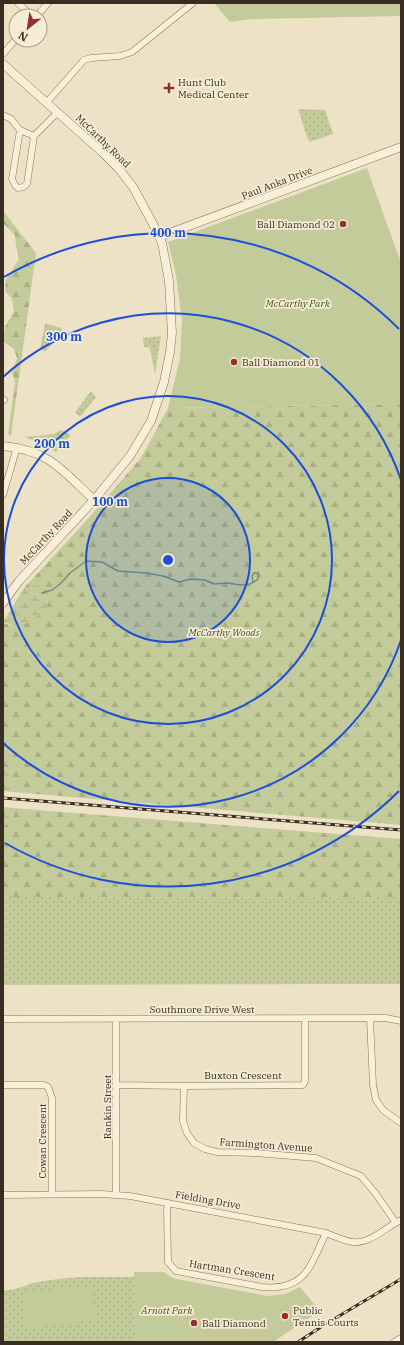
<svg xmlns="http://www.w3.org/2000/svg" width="404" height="1345" font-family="'IBM Plex Serif',serif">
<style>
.grass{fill:url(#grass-dots)}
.forest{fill:url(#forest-firs)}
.wetland{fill:url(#wetland-marsh)}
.green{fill:#c4cb9a}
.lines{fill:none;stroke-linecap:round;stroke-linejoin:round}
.stream{stroke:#6e8f87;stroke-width:1.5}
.minor-casing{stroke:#88745c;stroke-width:7}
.tertiary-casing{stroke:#88745c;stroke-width:9}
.minor{stroke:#f8efd9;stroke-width:6}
.tertiary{stroke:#f8efd9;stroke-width:8}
.rail-casing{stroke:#392c20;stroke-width:3}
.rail{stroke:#f5ecd5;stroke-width:1.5;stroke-dasharray:4.5;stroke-linecap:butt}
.ring{fill:none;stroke:#1d4ed8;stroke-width:2}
.poi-dot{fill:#952f2e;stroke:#f5ecd5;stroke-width:1.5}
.labels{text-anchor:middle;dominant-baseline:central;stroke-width:3.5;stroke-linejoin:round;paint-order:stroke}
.poi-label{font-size:10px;fill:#392c20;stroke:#f5ecd5;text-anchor:start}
.street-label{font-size:10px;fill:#392c20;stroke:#f5ecd5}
.park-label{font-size:10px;font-style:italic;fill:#485427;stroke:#f5ecd5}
.centre{fill:#1d4ed8;stroke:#f5ecd5;stroke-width:2}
.ring-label{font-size:12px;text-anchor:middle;font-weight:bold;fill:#1d4ed8;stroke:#f5ecd5;stroke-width:3.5;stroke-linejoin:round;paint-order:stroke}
</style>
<defs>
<pattern id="grass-dots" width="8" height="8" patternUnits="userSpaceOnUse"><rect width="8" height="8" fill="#c4cb9a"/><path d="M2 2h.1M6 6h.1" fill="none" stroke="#a9ae84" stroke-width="1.8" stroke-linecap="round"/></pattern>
<pattern id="forest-firs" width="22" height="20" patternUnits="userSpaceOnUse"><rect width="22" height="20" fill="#c4cb9a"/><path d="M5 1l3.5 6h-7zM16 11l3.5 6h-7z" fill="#a9ae84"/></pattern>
<pattern id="wetland-marsh" width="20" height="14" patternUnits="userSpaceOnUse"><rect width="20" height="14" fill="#c4cb9a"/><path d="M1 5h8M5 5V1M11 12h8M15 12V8" fill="none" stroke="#a9ae84"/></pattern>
</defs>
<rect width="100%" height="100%" fill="#ede2c6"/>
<path class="grass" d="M 298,109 L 325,110 L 333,134 L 310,142 L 307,137 Z
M 45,323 L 61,328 L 66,333 C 59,335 61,337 56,341 C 52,345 49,346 46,351 L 40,350 Z
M 161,336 L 155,374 L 150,348 L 144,347 L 143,338 Z
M 91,391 L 96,397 L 80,417 L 75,412 Z
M 61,430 L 71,435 L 56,452 L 42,444 L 25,437 L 54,434 Z
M 3,897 L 401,898 L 401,984 L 3,985 Z
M 79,1277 L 134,1277 L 135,1342 L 3,1342 L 3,1290 C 14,1291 23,1286 33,1283 C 49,1280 64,1278 79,1277 Z"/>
<path class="forest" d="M 3,211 L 36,253 L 11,436 L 9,435 L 8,434 L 15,381 L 12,373 L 17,358 L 14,349 L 3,341 L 5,327 L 14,311 L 12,299 L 5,291 L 6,280 L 19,259 L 16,246 L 15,235 L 3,223 Z
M 401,404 L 401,825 L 13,792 L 9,773 L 3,766 L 3,623 L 16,626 L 37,585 L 24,588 L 86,521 L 141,458 L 168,408 Z
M 13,808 L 401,839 L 401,898 L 3,897 L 3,827 L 11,818 Z"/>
<path class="wetland" d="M 37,585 L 52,590 L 50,598 L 45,610 L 34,620 L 16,626 L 3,622 L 24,588 Z
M 3,766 L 9,773 L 13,792 L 3,791 Z
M 3,807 L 13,808 L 11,818 L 3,827 Z"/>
<path class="green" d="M 214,3 L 401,3 L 401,16 L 252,19 L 230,22 Z
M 367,168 L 401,263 L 401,404 L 168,408 L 180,358 L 182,320 L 176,275 L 168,242 Z
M 134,1272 L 164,1272 L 171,1277 L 176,1279 L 268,1296 L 285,1294 L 300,1287 L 320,1311 L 273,1342 L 135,1342 Z
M 92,1287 L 95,1321 L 26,1327 L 23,1293 Z"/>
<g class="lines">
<path class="stream" d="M 42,593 L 52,590 L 60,584 L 70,573 L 86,561 L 102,562 L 118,571 L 146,573 L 163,576 L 179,582 L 191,579 L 205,580 L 214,584 L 228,583 L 240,585 L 250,584 L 257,580 L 259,576 L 258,573 L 254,573 L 252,576 L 253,582"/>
<defs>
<path id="minor" d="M 18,3 L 32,16
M 37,16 L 48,3
M 3,54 L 16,39
M 47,102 L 84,60 L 91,58 L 120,56 L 132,52 L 193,3
M 3,115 L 11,119 L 20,130 L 34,136
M 20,130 L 12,179 L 15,185 L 18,188 L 23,187 L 27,184 L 34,136 L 58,112
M 3,399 L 4,400
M 3,495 L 17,447
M 370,1018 L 373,1085 L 376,1100 L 383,1110 L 401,1123
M 3,1019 L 386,1018 L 401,1021
M 116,1019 L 116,1195
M 3,1085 L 44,1085 L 48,1087 L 52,1098 L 52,1194
M 117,1085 L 184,1086 L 303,1085 L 305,1081 L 305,1019
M 184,1086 L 183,1121 L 187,1133 L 194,1143 L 205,1149 L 217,1152 L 255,1153 L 316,1158 L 361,1176 L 376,1194 L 396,1223
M 3,1195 L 101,1194 L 130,1196 L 326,1233 C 334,1236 344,1241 353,1242 C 370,1244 386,1227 401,1220
M 168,1203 L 167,1210 L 168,1262 L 176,1271 L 262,1287 C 306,1291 310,1266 326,1233
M 394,1342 L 401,1338"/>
<path id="tertiary" d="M 3,64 L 103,153 L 119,169 L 133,187 L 153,224 L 162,243 L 169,281 L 172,333 L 170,352 L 164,382 L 151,421 L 130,456 L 94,500 L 19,581 L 3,603
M 159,237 L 401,147
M 3,446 C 49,450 63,471 94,500"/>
</defs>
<use href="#minor" class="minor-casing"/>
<use href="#tertiary" class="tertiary-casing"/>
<use href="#minor" class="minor"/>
<use href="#tertiary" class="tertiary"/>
<defs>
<path id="rail" d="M 3,798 L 401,830
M 298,1342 L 324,1325 L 401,1279"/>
</defs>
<use href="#rail" class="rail-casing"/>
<use href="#rail" class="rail"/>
</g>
<circle cx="168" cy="560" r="82" fill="#1d4ed8" fill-opacity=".12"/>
<g class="ring">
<circle cx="168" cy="560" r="82"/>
<circle cx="168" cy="560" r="164"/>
<path d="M401 640A246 246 0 0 1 3 743M3 377A246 246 0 0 1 401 480"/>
<path d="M399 791A327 327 0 0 1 5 843M4 277A327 327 0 0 1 399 329"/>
</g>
<g class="poi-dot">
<path d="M167 82h4v4h4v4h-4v4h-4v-4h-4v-4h4z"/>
<circle cx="343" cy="224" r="4"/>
<circle cx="234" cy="362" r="4"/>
<circle cx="285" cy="1316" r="4"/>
<circle cx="194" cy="1323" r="4"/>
</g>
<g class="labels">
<g class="poi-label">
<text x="178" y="82">Hunt Club<tspan x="178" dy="12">Medical Center</tspan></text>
<text x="335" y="224" text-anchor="end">Ball Diamond 02</text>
<text x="242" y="362">Ball Diamond 01</text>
<text x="293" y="1310">Public<tspan x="293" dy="12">Tennis Courts</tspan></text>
<text x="202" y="1323">Ball Diamond</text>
</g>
<g class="street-label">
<text transform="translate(103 141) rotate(44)">McCarthy Road</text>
<text transform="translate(277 183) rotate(-21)">Paul Anka Drive</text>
<text transform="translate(46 537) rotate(-47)">McCarthy Road</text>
<text x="202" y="1009">Southmore Drive West</text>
<text x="243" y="1075">Buxton Crescent</text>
<text transform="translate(107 1107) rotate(-90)">Rankin Street</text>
<text transform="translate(42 1141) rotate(-90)">Cowan Crescent</text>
<text transform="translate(266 1145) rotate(4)">Farmington Avenue</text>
<text transform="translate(208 1200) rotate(10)">Fielding Drive</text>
<text transform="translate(232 1270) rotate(9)">Hartman Crescent</text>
</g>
<g class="park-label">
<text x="298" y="303">McCarthy Park</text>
<text x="224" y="632">McCarthy Woods</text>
<text x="167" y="1310">Arnott Park</text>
</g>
</g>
<circle cx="168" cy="560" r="6" class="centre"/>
<g class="ring-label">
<text x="168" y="237">400 m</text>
<text x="64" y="341">300 m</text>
<text x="52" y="448">200 m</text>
<text x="110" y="506">100 m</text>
</g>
<rect width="404" height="1345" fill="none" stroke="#392c20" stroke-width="8"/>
<g transform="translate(28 28) rotate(210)"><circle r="19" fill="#f5ecd5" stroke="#aa9f8d"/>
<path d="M0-3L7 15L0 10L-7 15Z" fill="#952f2e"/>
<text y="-6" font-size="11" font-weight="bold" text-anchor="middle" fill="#392c20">N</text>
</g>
</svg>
